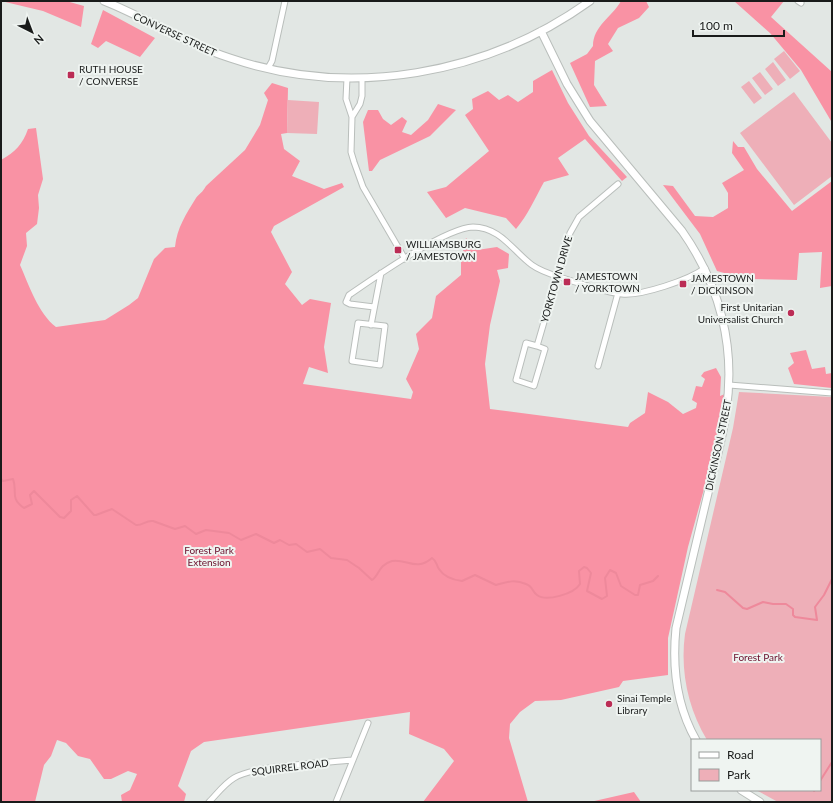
<svg xmlns="http://www.w3.org/2000/svg" width="833" height="803" font-family="Lato,sans-serif">
<style>
.green{fill:#eeafb8}
.forest{fill:#f992a4}
.lines{fill:none;stroke-linecap:round;stroke-linejoin:round}
.stream{stroke:#ee899b;stroke-width:2}
.minor-casing{stroke:#b9bebb;stroke-width:7}
.secondary-casing{stroke:#b9bebb;stroke-width:9}
.minor{stroke:#fff;stroke-width:5}
.secondary{stroke:#fff;stroke-width:7}
.poi-dot{fill:#bb2c55;stroke:#eff4f1;stroke-width:1.5}
.labels{text-anchor:middle;dominant-baseline:central;stroke-width:4;stroke-linejoin:round;paint-order:stroke}
.street-label{font-size:10px;fill:#191b1a;stroke:#eff4f1}
.poi-label{font-size:10px;fill:#191b1a;stroke:#eff4f1;text-anchor:start}
.park-label{font-size:10px;fill:#6a0f2c;stroke:#eff4f1}
</style>
<rect width="100%" height="100%" fill="#e2e7e4"/>
<path class="green" d="M 784,51 L 800,71 L 790,79 L 774,59 Z
M 773,62 L 786,80 L 778,86 L 765,69 Z
M 760,72 L 773,89 L 765,95 L 752,78 Z
M 749,81 L 762,98 L 754,104 L 741,87 Z
M 794,92 L 832,143 L 832,176 L 794,205 L 740,133 Z
M 288,100 L 319,102 L 317,134 L 287,133 Z
M 739,392 L 832,397 L 832,802 L 778,802 L 756,790 L 820,790 L 820,740 L 707,740 C 688,708 680,671 685,634 L 733,428 Z"/>
<path class="forest" d="M 1,1 L 66,1 L 84,6 L 81,27 L 43,11 Z
M 621,1 L 646,1 L 649,7 L 639,18 L 618,28 L 608,44 L 613,51 L 595,61 L 594,85 L 607,106 L 590,107 L 570,63 L 587,54 L 593,46 C 593,26 612,17 621,1 Z
M 734,1 L 784,1 L 771,17 L 832,72 L 831,121 L 801,70 L 770,33 Z
M 103,10 L 155,38 L 140,57 L 106,41 L 98,48 L 91,44 Z
M 552,70 L 568,103 L 589,136 L 627,177 L 622,181 L 585,139 L 558,158 L 569,175 L 544,182 C 535,198 528,215 516,229 L 506,218 L 465,208 L 446,218 L 427,192 L 446,187 L 489,151 L 465,115 L 473,109 L 472,99 L 488,91 L 499,100 L 508,95 L 518,102 L 533,92 L 533,81 Z
M 272,83 L 288,88 L 287,133 L 281,134 L 284,149 L 300,161 L 292,176 L 324,189 L 342,183 L 344,187 L 274,226 L 271,232 L 292,272 L 285,284 L 302,305 L 310,299 L 331,303 L 324,347 L 328,373 L 309,367 L 303,384 L 411,399 L 413,392 L 406,379 L 419,349 L 416,334 L 432,318 L 436,296 L 461,275 L 461,260 L 466,238 L 477,250 L 497,247 L 509,254 L 508,268 L 497,270 L 500,281 L 490,325 L 485,364 L 490,409 L 628,427 L 630,423 L 645,413 L 648,392 L 668,402 L 683,414 L 696,408 L 697,403 L 692,400 L 696,386 L 702,387 L 705,379 L 701,376 L 704,372 L 716,368 L 721,377 L 720,396 L 725,394 L 712,460 L 688,547 L 668,638 L 668,675 L 623,681 L 619,687 L 561,700 L 535,701 L 520,712 L 510,724 L 509,738 L 528,802 L 423,802 L 454,761 L 444,749 L 409,734 L 410,712 L 204,742 L 191,751 L 178,786 L 186,794 L 184,802 L 122,802 L 121,795 L 130,790 L 137,774 L 128,771 L 111,779 L 104,779 L 90,759 L 78,756 L 66,743 L 57,740 L 51,756 L 44,765 L 35,802 L 1,802 L 1,160 C 15,152 23,144 28,129 L 36,128 L 43,179 L 38,195 L 39,208 L 37,224 L 26,233 L 27,246 L 20,265 C 29,285 38,313 56,327 L 105,320 L 129,305 L 138,298 L 154,259 L 165,248 L 175,247 C 177,228 186,214 196,198 C 199,194 203,192 206,186 L 245,150 L 260,125 L 268,100 L 264,93 Z
M 438,104 L 456,110 L 430,136 L 380,160 L 372,171 L 369,171 L 363,122 L 368,110 L 378,110 L 383,119 L 391,125 L 402,117 L 407,121 L 402,132 L 411,135 L 428,120 Z
M 733,141 L 738,147 L 744,147 L 757,169 L 792,211 L 832,181 L 832,286 L 820,288 L 822,252 L 799,253 L 797,280 L 746,279 L 717,271 L 700,234 L 663,185 L 673,186 L 695,216 L 713,217 L 728,208 L 728,193 L 722,183 L 744,170 L 732,153 Z
M 806,350 L 812,369 L 825,367 L 826,374 L 832,373 L 832,388 L 794,384 L 788,368 L 794,363 L 790,353 Z
M 634,792 L 641,802 L 590,802 Z"/>
<g class="lines">
<path class="stream" d="M 1,479 L 3,481 L 13,479 C 18,491 9,498 24,508 L 32,504 L 30,495 L 34,491 L 60,517 L 64,518 L 71,511 L 71,500 L 77,496 L 94,515 L 96,515 L 112,509 L 136,525 C 142,526 146,520 153,521 L 175,529 L 185,526 L 196,534 L 206,530 L 229,533 L 241,540 L 256,534 L 274,543 L 280,540 L 289,545 L 296,544 L 307,552 L 320,549 L 331,558 L 347,560 L 359,568 L 372,580 C 379,576 378,565 392,561 C 406,558 416,572 432,558 C 437,561 436,565 439,569 C 444,577 454,580 462,581 L 475,575 L 496,585 C 507,582 514,579 526,584 C 533,586 532,592 537,595 C 546,602 574,594 580,584 L 579,571 L 584,567 L 587,568 L 591,573 L 587,591 L 602,599 L 607,596 L 605,578 L 610,570 L 616,573 L 621,586 L 635,595 L 638,595 L 640,585 L 653,581 L 658,576
M 717,590 L 725,592 L 743,608 L 747,609 L 763,602 L 773,604 L 786,604 L 793,609 L 793,615 L 795,617 L 817,620 L 815,607 L 824,595 L 832,579
M 820,781 L 832,762
M 814,791 L 815,790"/>
<defs>
<path id="minor" d="M 798,1 L 801,3
M 268,68 L 272,61 L 285,1
M 347,78 L 346,99 L 352,117
M 362,78 L 362,96 L 360,104 L 352,117 L 351,152 L 354,162 L 363,187 L 405,259
M 374,307 L 350,304 L 346,302 L 349,295 C 374,278 445,228 473,227 C 500,227 513,251 532,265 C 543,273 557,276 569,280 C 586,285 604,292 622,294 C 641,296 689,280 705,268
M 358,323 L 385,326 L 380,365 L 352,361 Z
M 371,325 L 381,273
M 537,346 L 526,343 L 516,380 L 534,386 L 545,349 L 537,346 L 570,233 L 579,217 L 618,184
M 598,366 L 618,293
M 729,385 L 832,393
M 209,802 C 217,794 224,784 234,778 C 256,765 325,763 353,760
M 336,802 L 368,723"/>
<path id="secondary" d="M 104,1 C 147,18 186,44 230,58 C 351,99 487,75 590,1
M 541,31 L 567,84 L 590,121 L 682,231 C 720,285 736,347 726,412 C 723,438 715,464 709,489 C 698,536 687,582 676,628 C 672,668 676,705 696,740
M 741,790 L 760,802"/>
</defs>
<use href="#minor" class="minor-casing"/>
<use href="#secondary" class="secondary-casing"/>
<use href="#minor" class="minor"/>
<use href="#secondary" class="secondary"/>
</g>
<g class="poi-dot">
<rect x="67" y="71" width="8" height="8" rx="2"/>
<rect x="394" y="246" width="8" height="8" rx="2"/>
<rect x="563" y="278" width="8" height="8" rx="2"/>
<rect x="679" y="280" width="8" height="8" rx="2"/>
<circle cx="791" cy="313" r="4"/>
<circle cx="609" cy="704" r="4"/>
</g>
<g class="labels">
<g class="street-label">
<text transform="translate(175 34) rotate(25)">CONVERSE STREET</text>
<text transform="translate(556 279) rotate(-74)">YORKTOWN DRIVE</text>
<text transform="translate(718 445) rotate(-78)">DICKINSON STREET</text>
<text transform="translate(290 767) rotate(-7)">SQUIRREL ROAD</text>
</g>
<g class="poi-label">
<text x="79" y="69">RUTH HOUSE<tspan x="79" dy="12">/ CONVERSE</tspan></text>
<text x="406" y="244">WILLIAMSBURG<tspan x="406" dy="12">/ JAMESTOWN</tspan></text>
<text x="575" y="276">JAMESTOWN<tspan x="575" dy="12">/ YORKTOWN</tspan></text>
<text x="691" y="278">JAMESTOWN<tspan x="691" dy="12">/ DICKINSON</tspan></text>
<text x="783" y="307" text-anchor="end">First Unitarian<tspan x="783" dy="12">Universalist Church</tspan></text>
<text x="617" y="698">Sinai Temple<tspan x="617" dy="12">Library</tspan></text>
</g>
<g class="park-label">
<text x="209" y="550">Forest Park<tspan x="209" dy="12">Extension</tspan></text>
<text x="758" y="657">Forest Park</text>
</g>
</g>
<rect width="833" height="803" fill="none" stroke="#191b1a" stroke-width="4"/>
<rect x="691" y="739" width="130" height="52" fill="#eff4f1" stroke="#999d9b"/>
<rect x="699" y="752" width="20" height="6" fill="#ffffff" stroke="#999d9b"/>
<text x="727" y="759" font-size="12" fill="#191b1a">Road</text>
<rect x="699" y="769" width="20" height="12" fill="#eeafb8" stroke="#999d9b"/>
<text x="727" y="779" font-size="12" fill="#191b1a">Park</text>
<g transform="translate(32 32) rotate(138)" stroke="#eff4f1" stroke-width="3" paint-order="stroke">
<path d="M0-3L7 15L0 10L-7 15Z" fill="#191b1a"/>
<text y="-6" font-size="11" font-weight="bold" text-anchor="middle" fill="#191b1a">N</text>
</g>
<path d="M693 30v6h91v-6" fill="none" stroke="#191b1a" stroke-width="2"/>
<text x="699" y="30" font-size="12" fill="#191b1a" stroke="#eff4f1" stroke-width="3" paint-order="stroke">100 m</text>
</svg>
